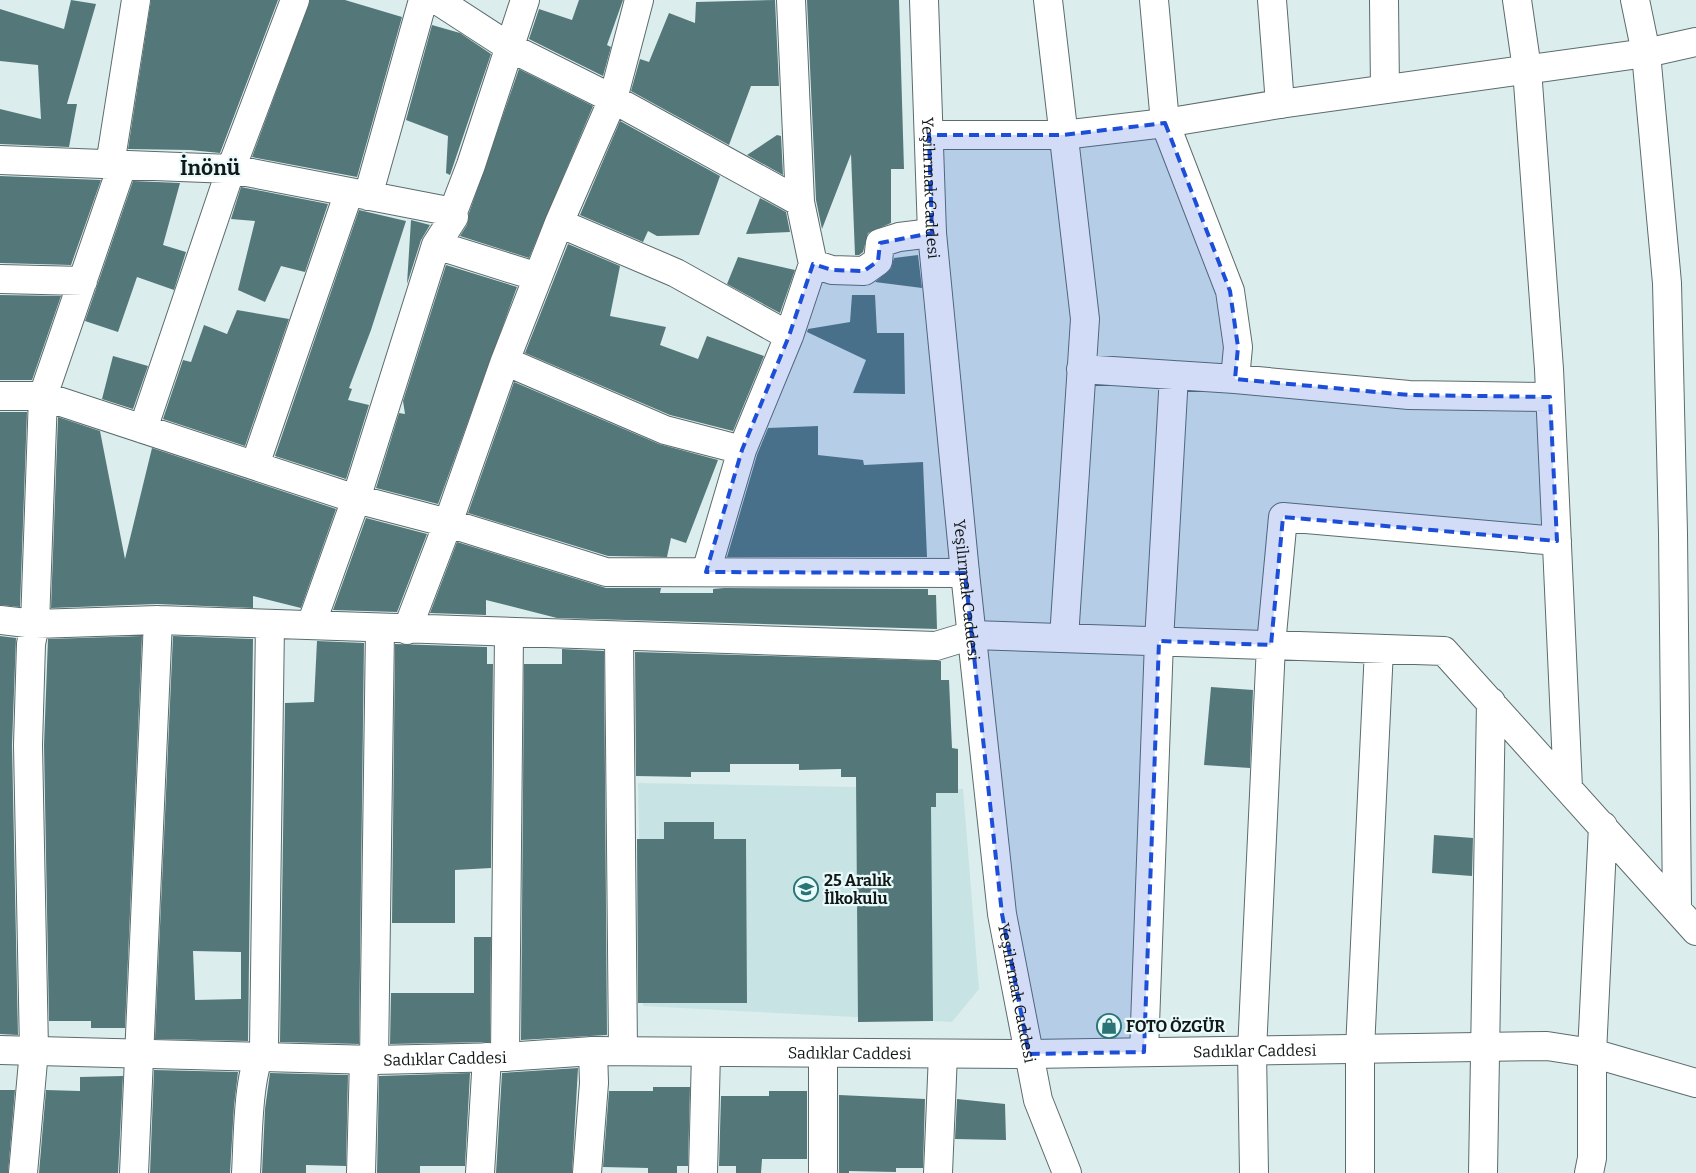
<svg xmlns="http://www.w3.org/2000/svg" width="1696" height="1173" font-family="Bitter,serif">
<style>
.built{fill:#c8e3e4}
.building{fill:#547879;fill-rule:evenodd}
.lines{fill:none;stroke-linecap:round;stroke-linejoin:round}
.street-casing{stroke:#5c6b6b;stroke-width:30}
.secondary-casing{stroke:#5c6b6b;stroke-width:30}
.street{stroke:#fff;stroke-width:28}
.secondary{stroke:#fff;stroke-width:28}
.marked{fill:#1d4ed8;fill-opacity:0.2;stroke:#1d4ed8;stroke-width:4;stroke-dasharray:10 6;stroke-linejoin:round}
.labels{text-anchor:middle;dominant-baseline:central;stroke-width:4.5;stroke-linejoin:round;paint-order:stroke}
.street-label{font-size:16px;fill:#121818;stroke:#e9fafb}
.poi-label{font-size:16px;font-weight:bold;fill:#121818;stroke:#e9fafb;text-anchor:start}
.district-label{font-size:21px;font-weight:bold;fill:#121818;stroke:#e9fafb}
</style>
<rect width="100%" height="100%" fill="#dceded"/>
<path class="built" d="M 638,783 L 963,789 L 979,989 L 952,1022 L 643,1006 Z"/>
<path class="building" d="M 71,0 L 96,4 L 67,104 L 77,104 L 69,147 L 0,144 L 0,109 L 41,119 L 38,65 L 0,61 L 0,9 L 64,29 Z
M 151,0 L 278,0 L 220,153 L 190,150 L 128,149 Z
M 310,0 L 345,0 L 402,17 L 357,177 L 252,157 Z
M 579,0 L 623,0 L 607,45 L 611,47 L 603,76 L 529,39 L 539,9 L 572,20 Z
M 775,0 L 779,86 L 751,86 L 729,145 L 631,91 L 640,59 L 649,62 L 669,13 L 695,23 L 696,2 Z
M 807,0 L 899,0 L 904,169 L 891,169 L 891,223 L 868,233 L 863,252 L 859,255 L 855,255 L 851,154 L 822,229 L 816,200 Z
M 432,25 L 460,33 L 491,54 L 450,175 L 446,173 L 448,136 L 406,120 Z
M 519,69 L 593,106 L 529,258 L 460,236 L 467,225 L 469,213 Z
M 620,121 L 720,176 L 699,235 L 657,236 L 648,231 L 643,242 L 580,215 Z
M 777,135 L 781,136 L 783,175 L 747,155 Z
M 0,176 L 101,180 L 71,265 L 0,263 Z
M 133,181 L 180,183 L 163,245 L 186,252 L 174,290 L 137,277 L 118,332 L 85,321 Z
M 241,187 L 328,204 L 305,272 L 281,266 L 265,302 L 238,290 L 255,221 L 231,219 Z
M 760,198 L 786,212 L 790,232 L 746,234 Z
M 359,210 L 406,221 L 371,330 L 349,388 L 352,389 L 348,400 L 369,405 L 346,479 L 275,456 Z
M 411,220 L 430,225 L 421,240 L 407,284 Z
M 568,244 L 620,266 L 610,316 L 666,327 L 660,345 L 698,359 L 707,336 L 764,356 L 733,431 L 670,415 L 525,353 Z
M 918,255 L 922,288 L 875,282 L 891,269 L 894,258 Z
M 738,257 L 795,270 L 780,313 L 727,284 Z
M 446,265 L 517,287 L 438,504 L 376,488 L 399,413 L 405,414 L 403,401 Z
M 0,295 L 61,296 L 32,380 L 0,380 Z
M 852,295 L 875,295 L 877,333 L 904,333 L 905,394 L 853,393 L 866,360 L 807,332 L 808,329 L 850,322 Z
M 237,310 L 289,319 L 245,446 L 163,419 L 183,360 L 191,362 L 204,325 L 227,334 Z
M 113,356 L 148,366 L 133,409 L 102,399 Z
M 514,382 L 659,444 L 718,460 L 686,543 L 671,538 L 667,557 L 608,556 L 468,513 Z
M 0,412 L 27,412 L 20,607 L 0,605 Z
M 58,417 L 100,431 L 125,559 L 152,448 L 336,509 L 301,608 L 253,596 L 253,608 L 157,604 L 51,608 Z
M 818,426 L 818,455 L 863,460 L 864,465 L 923,462 L 927,557 L 727,557 L 757,455 L 768,428 Z
M 366,518 L 427,534 L 397,612 L 333,610 Z
M 457,542 L 606,588 L 661,588 L 660,593 L 713,593 L 713,589 L 724,588 L 928,589 L 928,595 L 936,595 L 937,629 L 557,618 L 486,600 L 486,615 L 430,613 Z
M 0,636 L 16,638 L 12,745 L 18,1035 L 0,1034 Z
M 142,636 L 125,1028 L 91,1028 L 91,1021 L 49,1021 L 44,745 L 48,639 Z
M 173,636 L 253,639 L 248,1041 L 155,1039 ZM 193,951 L 241,952 L 241,999 L 195,1000 Z
M 317,641 L 364,643 L 359,1044 L 280,1042 L 285,703 L 314,702 Z
M 395,644 L 487,647 L 487,664 L 493,664 L 491,868 L 455,870 L 455,923 L 392,923 Z
M 562,649 L 604,651 L 607,1035 L 521,1040 L 524,664 L 562,664 Z
M 635,652 L 941,661 L 941,680 L 949,680 L 952,748 L 958,749 L 958,793 L 936,793 L 936,807 L 931,807 L 933,1021 L 858,1022 L 856,777 L 841,777 L 841,769 L 799,770 L 799,764 L 730,764 L 730,772 L 691,772 L 691,777 L 636,776 Z
M 1211,687 L 1253,690 L 1250,768 L 1204,765 Z
M 664,822 L 714,822 L 714,839 L 746,839 L 747,1003 L 638,1003 L 637,839 L 664,839 Z
M 1434,835 L 1473,838 L 1472,876 L 1432,873 Z
M 474,937 L 491,937 L 490,1042 L 390,1044 L 391,993 L 474,993 Z
M 578,1068 L 572,1173 L 496,1173 L 502,1073 Z
M 154,1070 L 238,1072 L 234,1106 L 230,1173 L 150,1173 Z
M 270,1073 L 348,1075 L 346,1166 L 306,1165 L 306,1173 L 262,1173 L 265,1109 Z
M 470,1073 L 465,1166 L 420,1166 L 420,1173 L 377,1173 L 379,1076 Z
M 123,1076 L 118,1173 L 39,1173 L 46,1090 L 80,1091 L 80,1077 Z
M 653,1087 L 690,1087 L 688,1166 L 677,1166 L 677,1173 L 648,1173 L 648,1168 L 603,1167 L 609,1091 L 653,1091 Z
M 0,1090 L 15,1090 L 8,1173 L 0,1173 Z
M 769,1091 L 807,1091 L 807,1159 L 762,1159 L 761,1173 L 736,1173 L 736,1166 L 719,1166 L 721,1096 L 769,1096 Z
M 839,1095 L 925,1099 L 923,1168 L 896,1168 L 896,1172 L 849,1171 L 849,1173 L 839,1173 Z
M 957,1099 L 1005,1104 L 1006,1140 L 955,1139 Z"/>
<g class="lines">
<defs>
<path id="street" d="M 437,0 L 511,48 L 613,99 L 800,202
M 1048,0 L 1085,319 L 1064,638
M 1154,0 L 1165,123 L 1230,291 L 1238,347 L 1235,379
M 1272,0 L 1280,104
M 1384,0 L 1385,89
M 1517,0 L 1527,69 L 1549,369 L 1568,788
M 1635,0 L 1646,53 L 1667,283 L 1673,533 L 1677,907
M 0,160 L 231,169 L 453,212
M 110,165 L 136,0
M 368,196 L 423,0
M 559,223 L 676,273 L 789,336
M 436,245 L 538,277
M 813,264 L 832,270 L 864,271 L 878,261 L 880,243 L 899,237 L 932,233
M 0,279 L 83,281
M 505,361 L 665,430 L 742,450
M 1081,369 L 1235,379 L 1409,395 L 1550,397
M 0,396 L 43,396 L 356,499 L 448,523 L 606,572 L 965,573
M 143,429 L 231,169 L 295,0
M 255,465 L 349,192
M 706,572 L 742,450 L 789,336 L 813,264 L 800,202 L 791,0
M 0,620 L 35,624 L 158,620 L 936,646 L 972,635 L 1444,651 L 1696,931
M 311,625 L 356,499 L 436,245 L 454,217 L 453,212 L 471,165 L 525,0
M 407,630 L 448,523 L 505,361 L 559,223 L 613,99 L 639,0
M 619,637 L 623,1051
M 1144,1052 L 1159,641 L 1174,375
M 823,1054 L 823,1173
M 505,1057 L 509,633
M 374,1060 L 380,629
M 23,1173 L 34,1050 L 28,745 L 31,644 L 35,624 L 43,396 L 122,166
M 134,1173 L 158,620
M 246,1173 C 248,1143 247,1070 264,1047 L 270,624
M 361,1173 L 364,1059
M 480,1173 L 487,1057
M 587,1173 L 594,1083 L 593,1051
M 703,1173 L 706,1053
M 938,1173 L 943,1054
M 1254,1173 L 1252,1051 L 1271,645 L 1283,517 L 1557,541
M 1360,1173 L 1360,1049 L 1379,649
M 1483,1173 L 1491,702
M 1589,1173 L 1592,1158 L 1592,1053 L 1603,826"/>
<g id="secondary">
<path id="s1" d="M 924,0 L 932,233 L 965,573 L 1002,914 L 1038,1100 L 1067,1173"/>
<path d="M 929,135 L 1063,135 L 1165,123 L 1280,104 L 1646,53 L 1696,42"/>
<path id="s2" d="M 0,1050 L 374,1060 L 505,1057 L 593,1051 L 1029,1054 L 1547,1046 L 1592,1053 L 1696,1083"/>
</g>
</defs>
<use href="#street" class="street-casing"/>
<use href="#secondary" class="secondary-casing"/>
<use href="#street" class="street"/>
<use href="#secondary" class="secondary"/>
</g>
<path class="marked" d="M 1165,123 L 1230,291 L 1238,347 L 1235,379 L 1409,395 L 1550,397 L 1557,541 L 1283,517 L 1271,645 L 1159,641 L 1144,1052 L 1029,1054 L 1002,914 L 965,573 L 706,572 L 742,450 L 789,336 L 813,264 L 832,270 L 864,271 L 878,261 L 880,243 L 932,233 L 929,135 L 1063,135 Z"/>
<defs>
<symbol id="school-ring" viewBox="-11 -11 22 22"><circle r="9.5" fill="#e9fafb" stroke="#2a7476" stroke-width="1.5"/><path d="M0-5L7-2L0 1L-7-2ZM-4 1L0 2.5L4 1V4Q0 6-4 4Z" fill="#2a7476"/></symbol>
<symbol id="shop-ring" viewBox="-11 -11 22 22"><circle r="9.5" fill="#e9fafb" stroke="#2a7476" stroke-width="1.5"/><path d="M-5-2.5h2.3a2.7 3.5 0 0 1 5.4 0H5L5.5 6h-11ZM-1.5-2.5h3a1.5 2.3 0 0 0-3 0Z" fill="#2a7476"/></symbol>
</defs>
<g fill-rule="evenodd">
<use href="#school-ring" x="792" y="875" width="28" height="28"/>
<use href="#shop-ring" x="1095" y="1012" width="28" height="28"/>
</g>
<g class="labels">
<g class="street-label">
<text stroke="none"><textPath href="#s1" startOffset="188">Yeşilırmak Caddesi</textPath></text>
<text stroke="none"><textPath href="#s1" startOffset="592">Yeşilırmak Caddesi</textPath></text>
<text stroke="none"><textPath href="#s1" startOffset="998">Yeşilırmak Caddesi</textPath></text>
<text stroke="none"><textPath href="#s2" startOffset="1255">Sadıklar Caddesi</textPath></text>
<text stroke="none"><textPath href="#s2" startOffset="850">Sadıklar Caddesi</textPath></text>
<text stroke="none"><textPath href="#s2" startOffset="445">Sadıklar Caddesi</textPath></text>
</g>
<g class="poi-label">
<text x="824" y="880">25 Aralık<tspan x="824" dy="18">İlkokulu</tspan></text>
<text x="1126" y="1026">FOTO ÖZGÜR</text>
</g>
<g class="district-label">
<text x="210" y="168">İnönü</text>
</g>
</g>
</svg>
